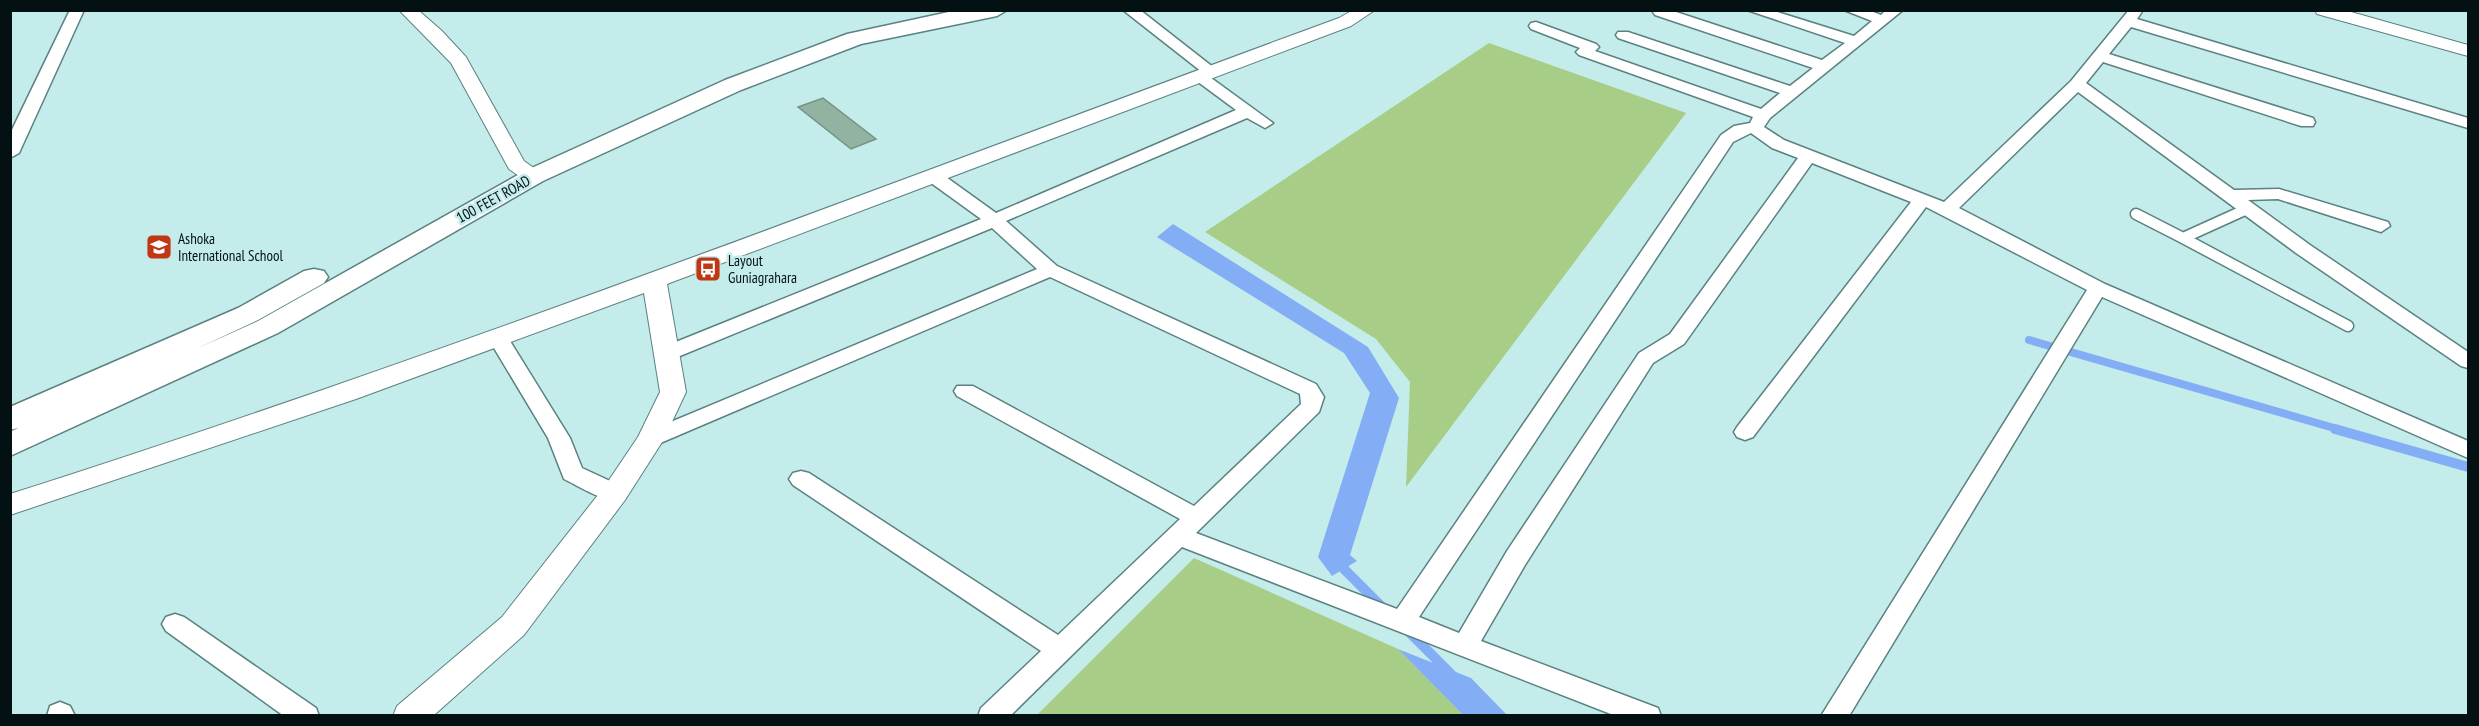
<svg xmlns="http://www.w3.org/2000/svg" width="2479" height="726" font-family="'PT Sans Narrow',sans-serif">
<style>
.green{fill:#a7cd87}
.water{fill:#83aef5}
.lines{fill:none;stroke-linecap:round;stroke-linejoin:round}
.stream-far1{stroke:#83aef5;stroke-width:8}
.stream{stroke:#83aef5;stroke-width:10}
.building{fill:#92b2a2;stroke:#749384;stroke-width:1.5}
.service-casing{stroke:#5b8181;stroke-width:13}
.minor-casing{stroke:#5b8181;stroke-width:3}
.tertiary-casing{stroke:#5b8181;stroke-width:2}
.secondary-casing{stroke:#5b8181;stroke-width:3}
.service{stroke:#fff;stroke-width:10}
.minor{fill:#fff;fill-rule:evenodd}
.tertiary{fill:#fff;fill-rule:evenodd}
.secondary{fill:#fff;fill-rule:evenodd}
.labels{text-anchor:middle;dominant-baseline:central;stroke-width:5;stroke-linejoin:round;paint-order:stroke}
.street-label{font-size:15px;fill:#041112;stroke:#c3eceb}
.poi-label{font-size:15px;fill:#041112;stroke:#c3eceb;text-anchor:start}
</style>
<rect width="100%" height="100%" fill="#c3eceb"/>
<path class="green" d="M 1489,43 L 1686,113 L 1406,487 L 1410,382 L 1376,339 L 1205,232 Z
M 1194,558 L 1398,649 L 1463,715 L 1036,716 Z"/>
<path class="water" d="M 1173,224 L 1368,347 L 1399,398 L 1350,555 L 1357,561 L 1332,576 L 1318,557 L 1370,393 L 1344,353 L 1157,237 Z
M 1398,649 L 1471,678 L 1507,715 L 1463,715 Z"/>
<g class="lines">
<path class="stream-far1" d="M 2029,340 L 2341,430"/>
<path class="stream" d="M 2335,429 L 2468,467
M 1339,559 L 1344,569 L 1384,609
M 1407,630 L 1451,674"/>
</g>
<path class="building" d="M 823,98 L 876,139 L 851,149 L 798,107 Z"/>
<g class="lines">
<defs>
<path id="service" d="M 2136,214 L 2183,238 L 2247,209
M 2183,238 L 2348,326"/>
<path id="minor" d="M 70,10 L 84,10 L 19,153 L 10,158 L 10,134 Z
M 1123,10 L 1140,10 L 1218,71 L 1216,74 L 1207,75 L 1273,123 L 1265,128 L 1247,118 L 1006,221 L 1057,266 L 1316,384 L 1324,397 L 1319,412 L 1196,533 L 1397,609 L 1721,135 L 1734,126 L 1750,123 L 1753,117 L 1579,55 L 1576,52 L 1580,48 L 1531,29 L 1529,26 L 1531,23 L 1536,22 L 1596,44 L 1599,47 L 1595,51 L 1761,109 L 1780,93 L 1618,38 L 1616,35 L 1618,32 L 1628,32 L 1790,86 L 1813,68 L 1655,15 L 1653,12 L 1670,10 L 1822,60 L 1845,43 L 1747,10 L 1771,10 L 1854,36 L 1872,21 L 1844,10 L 1868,10 L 1881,15 L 1886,10 L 1903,10 L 1770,118 L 1764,127 L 1784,140 L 1944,202 L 2071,81 L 2129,10 L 2143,10 L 2137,19 L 2468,118 L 2468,128 L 2131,27 L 2109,54 L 2313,118 L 2315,122 L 2313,126 L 2301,126 L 2103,62 L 2086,83 L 2234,190 L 2279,189 L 2388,222 L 2390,226 L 2381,232 L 2278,199 L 2248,200 L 2310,245 L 2468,352 L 2468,368 L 2461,366 L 2296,253 L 2078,92 L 1959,208 L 2105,284 L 2468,441 L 2468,458 L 2102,297 L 1849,716 L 1821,716 L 2087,290 L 1926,207 L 1753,437 L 1745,440 L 1737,437 L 1734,432 L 1737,427 L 1911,202 L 1812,163 L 1684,344 L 1653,363 L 1525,565 L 1481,641 L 1658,708 L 1661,716 L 1616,716 L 1182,547 L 1010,716 L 978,716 L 981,708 L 1041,651 L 793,485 L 789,479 L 793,473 L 801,471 L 809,473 L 1058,635 L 1180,519 L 957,396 L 954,391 L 957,386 L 973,386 L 1194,506 L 1301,404 L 1300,394 L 1050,277 L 658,444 L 650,447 L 642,444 L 639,439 L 642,434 L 1037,269 L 992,228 L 675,358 L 661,358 L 658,353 L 661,348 L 981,219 L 927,180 L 924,176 L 927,172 L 939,172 L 996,213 L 1236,110 L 1190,76 L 1192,73 L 1202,72 ZM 1751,133 L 1772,148 L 1798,158 L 1670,334 L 1639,353 L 1507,551 L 1459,633 L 1419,617 L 1733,142 Z
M 498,332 L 505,333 L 570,438 L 582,468 L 623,487 L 627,493 L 623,499 C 605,504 581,487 564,479 L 548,438 L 488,338 L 491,333 Z
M 175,614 L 184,617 L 316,708 L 319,716 L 284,716 L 166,631 L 162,624 L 166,617 Z
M 60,702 L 70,706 L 75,716 L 47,716 L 50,706 Z"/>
<path id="tertiary" d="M 399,10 L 418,10 L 442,31 L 466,57 L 524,161 L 545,176 L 542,181 L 526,181 L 509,169 L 451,63 Z
M 1353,10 L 1375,10 L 1351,26 L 667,284 L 686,392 L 664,439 L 625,500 L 524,635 L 433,716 L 393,716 L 397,706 L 502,617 L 605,486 L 638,437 L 660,392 L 644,293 L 356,399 L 10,515 L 10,494 C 459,351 897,180 1339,18 Z
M 2315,10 L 2344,10 L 2468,45 L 2468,56 L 2317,14 Z"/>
<path id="secondary" d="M 958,10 L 1007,10 L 997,16 L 861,44 L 741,90 L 543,181 L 278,333 L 10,456 L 10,432 L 18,428 L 10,430 L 10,407 L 238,308 L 304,271 L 314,269 L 324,271 L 328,277 L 324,283 L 258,320 L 196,349 L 258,321 L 525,171 L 725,80 L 847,34 Z"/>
</defs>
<use href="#service" class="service-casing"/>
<use href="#minor" class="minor-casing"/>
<use href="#tertiary" class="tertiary-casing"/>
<use href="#secondary" class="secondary-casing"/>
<use href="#service" class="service"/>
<use href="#minor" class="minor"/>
<use href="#tertiary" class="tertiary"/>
<use href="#secondary" class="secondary"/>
</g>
<defs>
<symbol id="school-square" viewBox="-11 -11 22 22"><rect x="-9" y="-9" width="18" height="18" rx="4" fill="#c13713" stroke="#c3eceb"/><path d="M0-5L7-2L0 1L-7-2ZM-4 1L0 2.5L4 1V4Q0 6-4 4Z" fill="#fff"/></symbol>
<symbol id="bus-square" viewBox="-11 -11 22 22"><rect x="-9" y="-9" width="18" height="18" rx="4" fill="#c13713" stroke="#c3eceb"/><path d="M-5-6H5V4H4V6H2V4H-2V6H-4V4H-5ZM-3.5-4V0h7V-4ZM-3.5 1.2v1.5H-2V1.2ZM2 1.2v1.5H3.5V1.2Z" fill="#fff"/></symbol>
</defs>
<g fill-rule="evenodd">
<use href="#school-square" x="144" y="232" width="30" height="30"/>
<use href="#bus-square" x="693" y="254" width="30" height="30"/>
</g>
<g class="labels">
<g class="street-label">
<text transform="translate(493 199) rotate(-29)">100 FEET ROAD</text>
</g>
<g class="poi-label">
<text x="178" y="238">Ashoka<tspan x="178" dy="17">International School</tspan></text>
<text x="728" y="260">Layout<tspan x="728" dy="17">Guniagrahara</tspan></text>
</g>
</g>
<rect width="2479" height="726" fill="none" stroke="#041112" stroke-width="24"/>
</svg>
